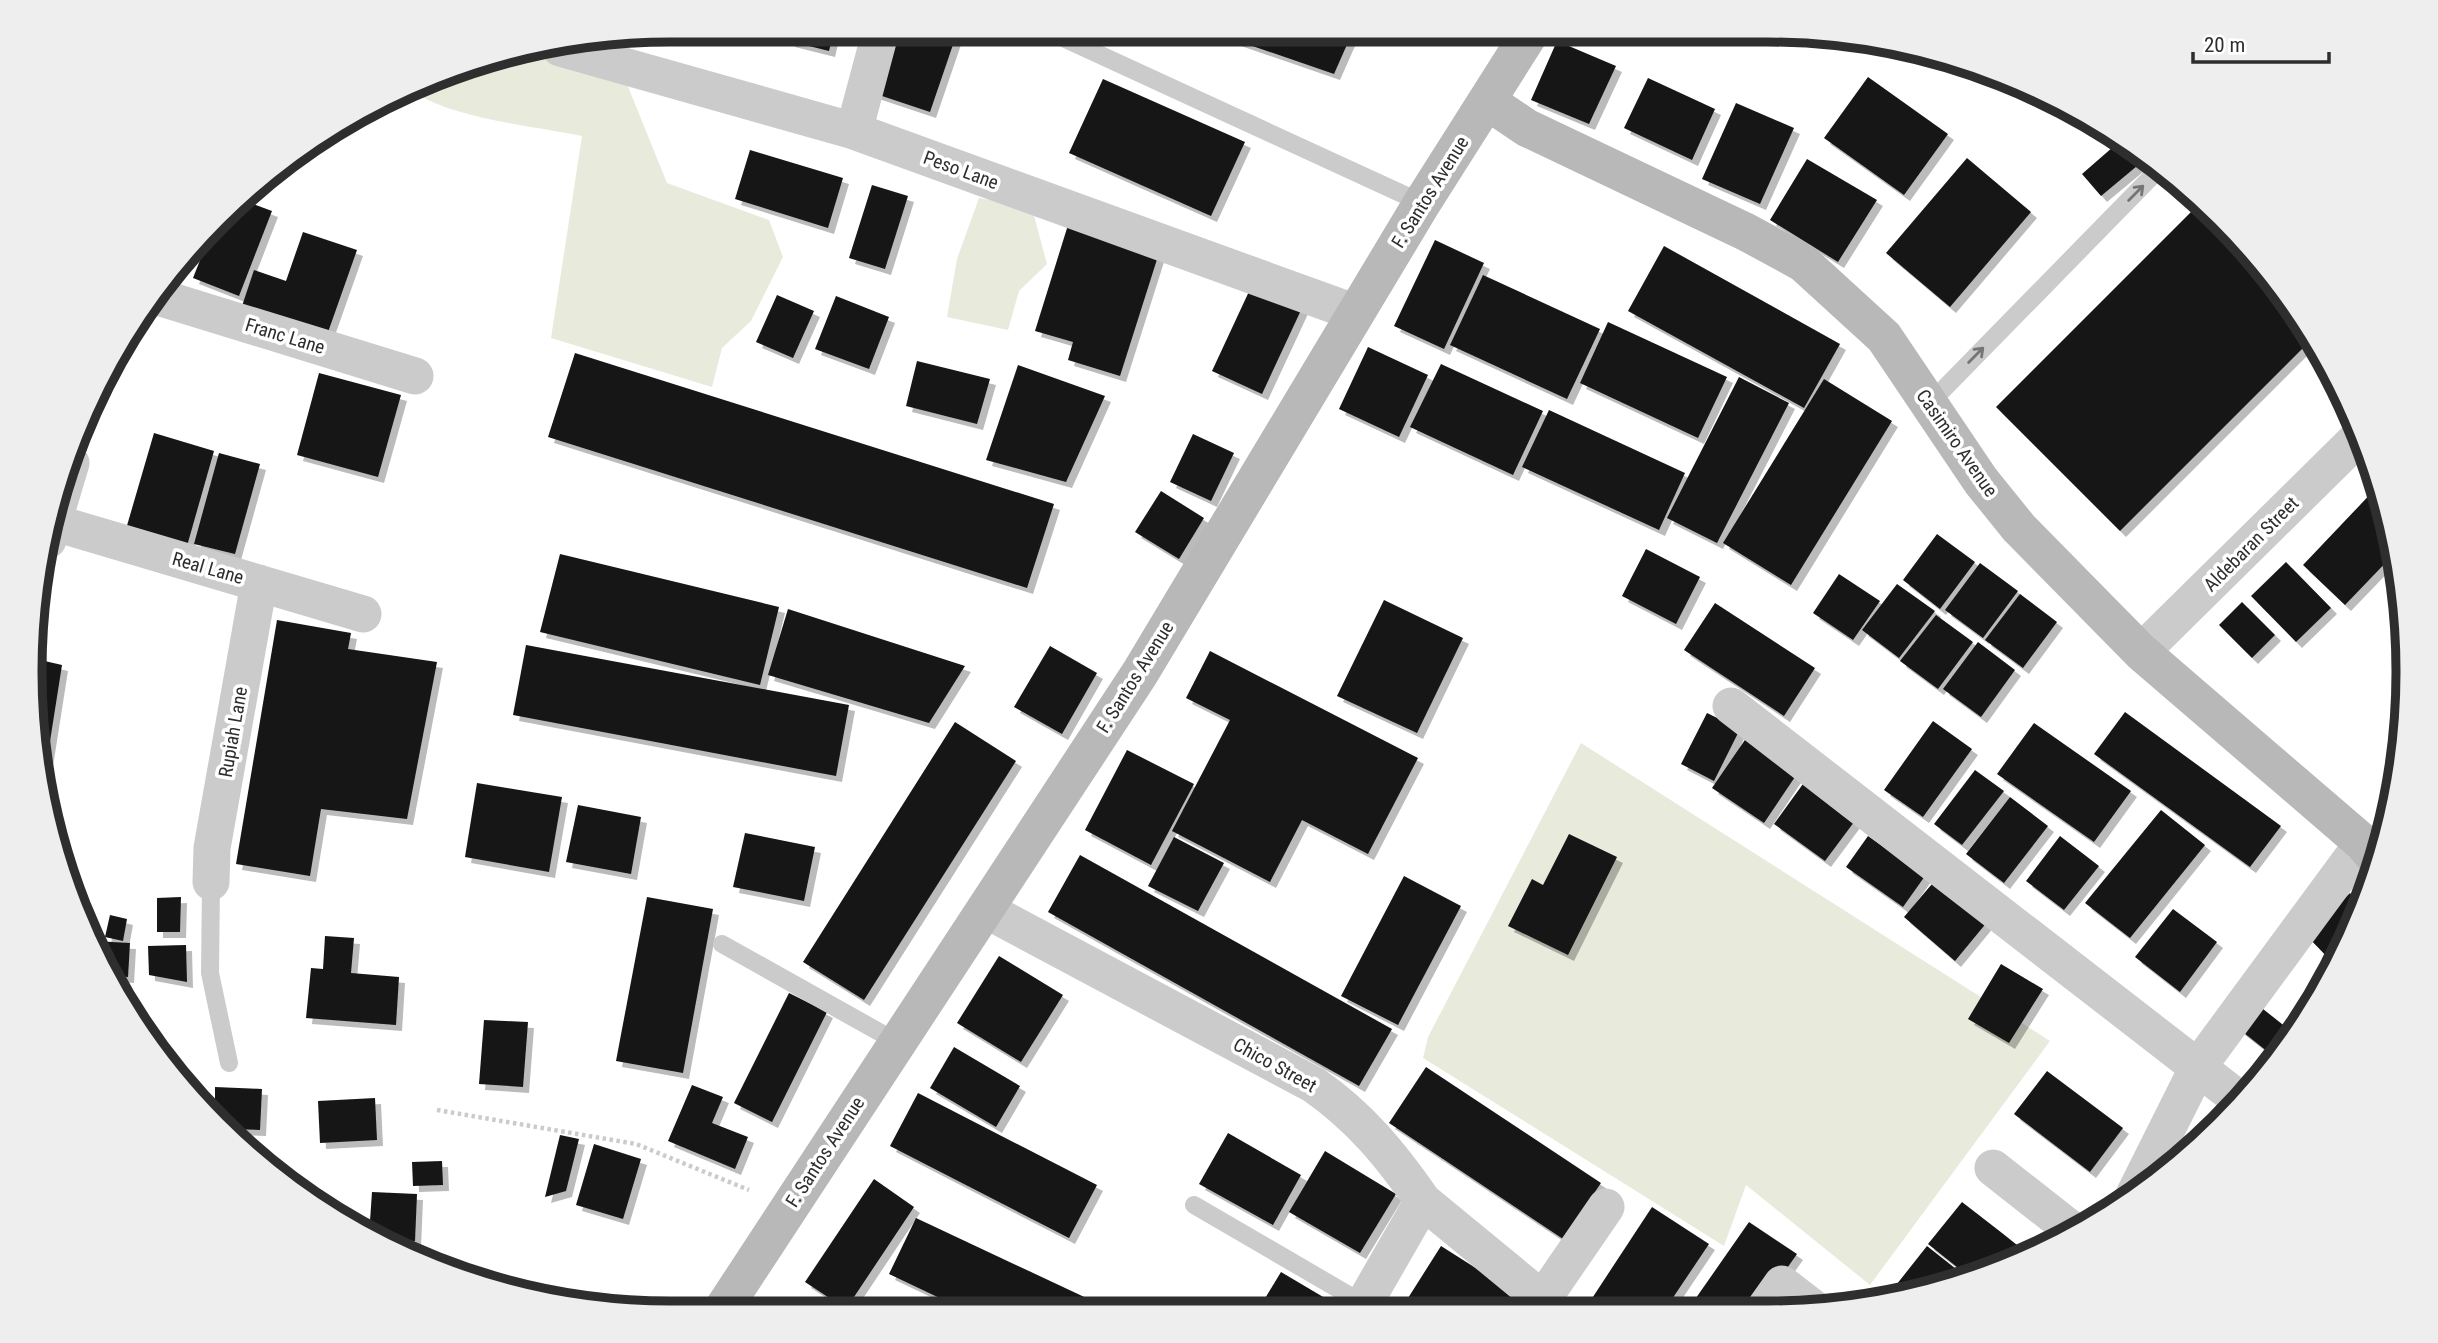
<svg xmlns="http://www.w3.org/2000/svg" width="2438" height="1343" font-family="'Roboto Condensed',sans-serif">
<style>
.green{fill:#e8ebdc}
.building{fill:#151515;filter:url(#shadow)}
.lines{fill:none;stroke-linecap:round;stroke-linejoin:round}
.path{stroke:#cbcbcb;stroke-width:4.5;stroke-dasharray:3.5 3.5;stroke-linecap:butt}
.lane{stroke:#cbcbcb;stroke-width:18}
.street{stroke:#cbcbcb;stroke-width:37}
.secondary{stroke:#b8b8b8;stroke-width:38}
.oneway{stroke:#757575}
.labels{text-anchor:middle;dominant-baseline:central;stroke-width:7;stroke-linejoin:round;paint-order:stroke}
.street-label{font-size:19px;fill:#2e2e2e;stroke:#fff}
.rim{fill:none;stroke:#2e2e2e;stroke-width:9}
</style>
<defs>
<filter id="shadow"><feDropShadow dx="6" dy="6" stdDeviation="0" flood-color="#0004"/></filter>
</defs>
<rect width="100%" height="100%" fill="#fff"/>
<path class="green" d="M 532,53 L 625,79 L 667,183 L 769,220 L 783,257 L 751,321 L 722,348 L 712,387 L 551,338 L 582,136 C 530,125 458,120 413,92 L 466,64 Z
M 979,198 L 1032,208 L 1047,264 L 1019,291 L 1008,330 L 947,317 L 957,259 Z
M 1581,743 L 2050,1041 L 1870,1285 L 1746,1185 L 1724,1246 L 1423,1058 L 1428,1037 Z"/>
<path class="building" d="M 792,30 L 834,30 L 829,51 L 789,41 Z
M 888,30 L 958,30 L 930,112 L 867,91 Z
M 1206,30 L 1353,31 L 1334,74 Z
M 1557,41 L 1616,66 L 1589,124 L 1531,100 Z
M 1868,77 L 1948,134 L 1904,195 L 1824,138 Z
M 1648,78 L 1715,109 L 1692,160 L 1624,128 Z
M 1103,79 L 1245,142 L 1211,216 L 1069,153 Z
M 1736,103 L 1794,128 L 1760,204 L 1702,179 Z
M 2121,140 L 2143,161 L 2101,196 L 2082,174 Z
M 750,150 L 843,178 L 828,228 L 735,199 Z
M 1967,158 L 2031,212 L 1950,307 L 1886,253 Z
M 1807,159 L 1877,200 L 1838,262 L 1770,220 Z
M 872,185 L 908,196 L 885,269 L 849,258 Z
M 245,201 L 272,211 L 239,296 L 193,278 L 208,240 Z
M 2201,202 L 2276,281 L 2312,339 L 2120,531 L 1996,407 Z
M 1068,225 L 1159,253 L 1120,376 L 1068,360 L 1073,342 L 1035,331 Z
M 303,232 L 357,250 L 327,335 L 242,306 L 254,270 L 286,281 Z
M 1435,240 L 1484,263 L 1444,349 L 1394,326 Z
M 1664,246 L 1840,344 L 1804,408 L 1628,311 Z
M 1483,275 L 1600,329 L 1567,399 L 1450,345 Z
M 1252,285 L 1302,308 L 1262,394 L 1212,371 Z
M 777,295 L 814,311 L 793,358 L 756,342 Z
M 836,296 L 889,317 L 869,369 L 815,349 Z
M 1608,322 L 1727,377 L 1698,438 L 1580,383 Z
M 1368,347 L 1428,375 L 1399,437 L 1339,409 Z
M 575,353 L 1054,504 L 1027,588 L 548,437 Z
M 917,361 L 990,379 L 977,424 L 906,406 Z
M 1441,364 L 1543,411 L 1513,475 L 1410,427 Z
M 1018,365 L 1105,396 L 1066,482 L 986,460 Z
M 319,373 L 401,395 L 378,477 L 297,455 Z
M 1739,377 L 1789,403 L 1717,543 L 1667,518 Z
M 1824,379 L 1892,421 L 1791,585 L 1723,543 Z
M 1549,410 L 1685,473 L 1659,530 L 1522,467 Z
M 154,433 L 214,451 L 187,546 L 126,529 Z
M 1193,434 L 1234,453 L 1211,501 L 1170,482 Z
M 219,453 L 260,464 L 235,554 L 194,544 Z
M 2379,485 L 2386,506 L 2394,554 L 2345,605 L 2303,565 Z
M 1161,491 L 1204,518 L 1179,559 L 1135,532 Z
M 1937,534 L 1975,562 L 1940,609 L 1903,580 Z
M 1646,549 L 1700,577 L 1676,624 L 1622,596 Z
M 560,554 L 779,607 L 760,685 L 540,632 Z
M 2286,562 L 2331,608 L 2296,642 L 2251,596 Z
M 1980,563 L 2018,591 L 1983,638 L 1945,610 Z
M 1839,574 L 1880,601 L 1853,640 L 1813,613 Z
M 1897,584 L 1935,611 L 1899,658 L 1862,630 Z
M 2020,594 L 2057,622 L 2023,668 L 1985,640 Z
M 1384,600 L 1463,638 L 1417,733 L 1337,696 Z
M 2242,602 L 2275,635 L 2252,658 L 2219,625 Z
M 1715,603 L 1815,668 L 1784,716 L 1684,650 Z
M 788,609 L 965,666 L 929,723 L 768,675 Z
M 1936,615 L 1973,642 L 1938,689 L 1900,661 Z
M 277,620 L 351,633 L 348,649 L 437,662 L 407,819 L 321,809 L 310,876 L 236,864 Z
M 1978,642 L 2015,670 L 1981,717 L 1943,689 Z
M 526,645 L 849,705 L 836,776 L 513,715 Z
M 1050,646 L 1097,673 L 1062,734 L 1014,707 Z
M 1210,651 L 1418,758 L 1368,854 L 1302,820 L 1270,882 L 1172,831 L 1230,720 L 1186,698 Z
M 36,659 L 62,665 L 45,773 L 31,713 Z
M 2125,712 L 2281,826 L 2250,867 L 2094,754 Z
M 1707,713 L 1740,729 L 1714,781 L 1681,764 Z
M 1933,721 L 1972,749 L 1923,817 L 1884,790 Z
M 955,722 L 1016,761 L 864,1000 L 803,962 Z
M 2034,723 L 2131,791 L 2094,842 L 1997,774 Z
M 1749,734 L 1801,768 L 1764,823 L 1712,788 Z
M 1127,750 L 1194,784 L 1151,865 L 1085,830 Z
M 1975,770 L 2004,791 L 1962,845 L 1934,824 Z
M 1808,777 L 1860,814 L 1825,861 L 1774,824 Z
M 477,783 L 562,797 L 549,872 L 465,857 Z
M 2010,797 L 2048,826 L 2004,883 L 1966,854 Z
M 578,805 L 641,817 L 631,874 L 566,862 Z
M 2161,810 L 2205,845 L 2130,938 L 2085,903 Z
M 745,833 L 815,847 L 804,901 L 733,887 Z
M 1569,834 L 1617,857 L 1568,955 L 1508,926 L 1532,879 L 1543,885 Z
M 1868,836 L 1925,876 L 1903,907 L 1846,867 Z
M 2060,836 L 2099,866 L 2064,910 L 2026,881 Z
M 1174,837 L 1224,863 L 1198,911 L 1148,886 Z
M 1080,855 L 1392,1029 L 1359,1086 L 1048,912 Z
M 1404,876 L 1461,906 L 1398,1025 L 1341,996 Z
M 1937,878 L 1988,921 L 1955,961 L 1904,917 Z
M 2350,893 L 2361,906 L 2335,965 L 2306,935 Z
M 181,897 L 180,932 L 157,932 L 157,898 Z
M 647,897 L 713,909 L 683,1073 L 616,1061 Z
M 2173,909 L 2217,942 L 2180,992 L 2135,957 Z
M 110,915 L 127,919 L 123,941 L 105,937 Z
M 325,936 L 354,938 L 351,973 L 399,977 L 396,1025 L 306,1018 L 311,968 L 323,969 Z
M 93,941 L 130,943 L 128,977 L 115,976 Z
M 186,945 L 187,982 L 149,975 L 148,946 Z
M 999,956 L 1063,995 L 1021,1062 L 957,1023 Z
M 2001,964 L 2043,989 L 2009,1043 L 1968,1019 Z
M 789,993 L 827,1012 L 772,1122 L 734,1103 Z
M 2258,1005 L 2292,1032 L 2273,1056 L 2239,1029 Z
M 484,1020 L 528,1022 L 523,1087 L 479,1084 Z
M 954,1047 L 1020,1086 L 996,1127 L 930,1088 Z
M 1426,1067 L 1601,1183 L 1563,1239 L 1389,1123 Z
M 2047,1071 L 2123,1128 L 2090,1172 L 2014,1114 Z
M 692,1085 L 723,1097 L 712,1123 L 748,1137 L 735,1169 L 668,1141 Z
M 215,1087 L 262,1089 L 260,1130 L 230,1129 L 215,1116 Z
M 918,1093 L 1097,1185 L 1069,1238 L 890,1146 Z
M 375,1098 L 377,1140 L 320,1143 L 318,1101 Z
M 1228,1133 L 1301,1175 L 1273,1225 L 1199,1184 Z
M 560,1135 L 579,1139 L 566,1191 L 545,1197 Z
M 594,1144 L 641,1159 L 623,1219 L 576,1205 Z
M 1325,1151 L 1396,1194 L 1360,1253 L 1289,1212 Z
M 442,1161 L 443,1185 L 413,1186 L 412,1162 Z
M 874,1179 L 914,1207 L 846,1309 L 805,1282 Z
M 372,1192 L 417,1194 L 415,1241 L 378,1240 L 369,1236 Z
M 1962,1202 L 2002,1233 L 2027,1253 L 1972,1279 L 1928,1244 Z
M 1652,1207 L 1709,1244 L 1666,1308 L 1585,1309 Z
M 916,1218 L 1112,1310 L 967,1311 L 889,1274 Z
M 1749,1222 L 1797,1254 L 1759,1308 L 1689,1308 Z
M 1441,1246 L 1523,1298 L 1516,1309 L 1409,1309 L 1403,1306 Z
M 1927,1246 L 1970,1280 L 1902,1296 L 1893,1289 Z
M 1281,1272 L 1335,1304 L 1332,1310 L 1258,1310 Z"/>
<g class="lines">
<path class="path" d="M 437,1110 L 636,1144 L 749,1190"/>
<path class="lane" d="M 1046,30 L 1422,203
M 1929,404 L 2160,168
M 211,882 L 210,973 L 229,1063
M 722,944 L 897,1042
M 1194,1205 L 1364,1304"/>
<path class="street" d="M 560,48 L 854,131 L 1356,313
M 854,131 L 881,30
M 155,296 L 415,376
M 52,522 L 363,614
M 48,540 L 71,463
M 2141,652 L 2360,436
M 1731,706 L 2240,1100
M 211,882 L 212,848 L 259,583
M 986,910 L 1314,1085 C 1360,1117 1391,1155 1423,1201 L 1361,1309
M 1993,1168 L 2072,1230
M 2133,1197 L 2198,1067 L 2363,843
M 1423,1201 L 1542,1299
M 1765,1308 L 1782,1284 L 1813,1308
M 1536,1309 L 1606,1207"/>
<path class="secondary" d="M 1487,101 L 1527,128 L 1746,232 L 1803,263 L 1884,337 L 1981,481 L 2019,528 L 2141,652 L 2363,843 L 2378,861
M 721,1312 L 1140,673 L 1422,203 L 1531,31"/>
</g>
<defs><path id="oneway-shaft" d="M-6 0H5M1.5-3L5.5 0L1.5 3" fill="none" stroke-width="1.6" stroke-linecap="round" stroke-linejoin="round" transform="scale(1.75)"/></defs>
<g class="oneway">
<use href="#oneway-shaft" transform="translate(2136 193) rotate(-45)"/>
<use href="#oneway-shaft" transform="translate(1976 355) rotate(-45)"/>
</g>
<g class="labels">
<g class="street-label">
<text transform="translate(961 170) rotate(20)">Peso Lane</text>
<text transform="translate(1430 192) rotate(-58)">F. Santos Avenue</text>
<text transform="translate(285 336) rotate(17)">Franc Lane</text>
<text transform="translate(1957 443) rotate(55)">Casimiro Avenue</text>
<text transform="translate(2251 544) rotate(-45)">Aldebaran Street</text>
<text transform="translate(208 568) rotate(16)">Real Lane</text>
<text transform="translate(1135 677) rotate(-58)">F. Santos Avenue</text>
<text transform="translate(233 732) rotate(-80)">Rupiah Lane</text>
<text transform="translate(1275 1065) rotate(29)">Chico Street</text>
<text transform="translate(825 1152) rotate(-57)">F. Santos Avenue</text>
</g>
</g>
<path d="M0 0H2438V1343H0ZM671 42H1767A629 629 0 0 1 2396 671V672A629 629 0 0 1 1767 1301H671A629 629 0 0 1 42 672V671A629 629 0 0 1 671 42Z" fill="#eee" fill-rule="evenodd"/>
<path class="rim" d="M671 42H1767A629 629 0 0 1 2396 671V672A629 629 0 0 1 1767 1301H671A629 629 0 0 1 42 672V671A629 629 0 0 1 671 42Z"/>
<path d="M2193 52v10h136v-10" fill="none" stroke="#2e2e2e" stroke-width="3.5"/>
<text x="2204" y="52" font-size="21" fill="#2e2e2e" stroke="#ffffff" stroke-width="5" paint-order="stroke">20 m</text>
</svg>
